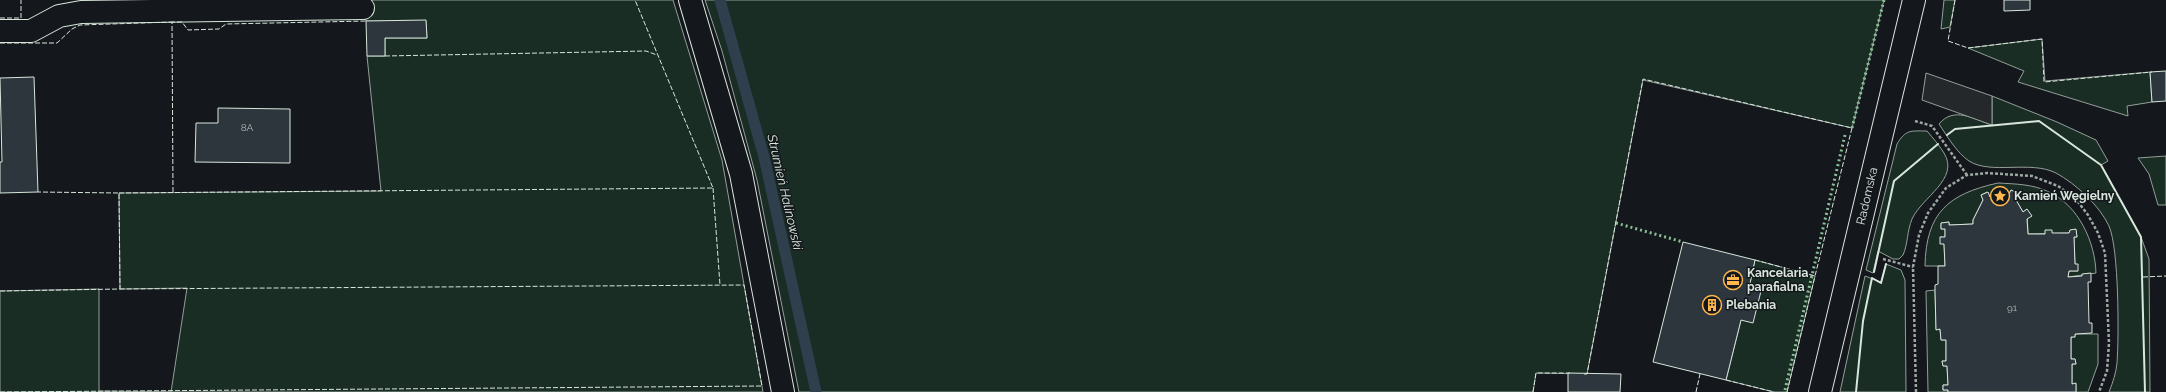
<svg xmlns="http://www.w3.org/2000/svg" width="2166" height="392" font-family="Raleway,sans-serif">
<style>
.green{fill:#1a2d24;stroke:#939e99}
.parking{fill:#24282b;stroke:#939e99}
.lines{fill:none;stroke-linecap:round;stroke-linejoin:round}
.stream{stroke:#2f3f4d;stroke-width:11}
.building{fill:#2c363c;stroke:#d8e6dc}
.minor-casing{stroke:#d8e6dc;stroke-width:24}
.path{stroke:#9da8a2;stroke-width:2.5;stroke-dasharray:3 2;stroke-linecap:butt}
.minor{stroke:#14181c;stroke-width:22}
.hedge{stroke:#8ac095;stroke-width:3;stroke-dasharray:2 3;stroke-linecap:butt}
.fence{stroke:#d8e6dc;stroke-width:1;stroke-dasharray:5 2;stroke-linecap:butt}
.wall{stroke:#d8e6dc;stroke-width:2}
.labels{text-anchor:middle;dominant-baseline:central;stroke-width:3;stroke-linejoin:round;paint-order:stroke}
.number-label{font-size:10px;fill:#adbab4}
.street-label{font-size:12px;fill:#d8e6dc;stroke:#14181c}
.poi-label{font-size:12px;font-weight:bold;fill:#d8e6dc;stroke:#14181c;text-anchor:start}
.water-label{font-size:13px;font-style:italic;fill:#d8e6dc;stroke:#14181c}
</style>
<rect width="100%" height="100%" fill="#14181c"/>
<path class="green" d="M 365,0 L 673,0 L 722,160 L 763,392 L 0,392 L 0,291 L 99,289 L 99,391 L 171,392 L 187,288 L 120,289 L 119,193 L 381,191 L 367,56 L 385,56 L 385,38 L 427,38 L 426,21 L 366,21 Z
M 705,0 L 1884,0 L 1852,128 L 1643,80 L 1587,374 L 1536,373 L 1533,392 L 799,392 L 757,180 L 722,51 Z
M 1944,0 L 1955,0 L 1950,27 L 1941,29 Z
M 2042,39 L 2045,81 L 2150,72 L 2152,102 L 2127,106 L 2128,116 L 2018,82 L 2024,71 L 1968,48 Z
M 1992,96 L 2057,122 L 2096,140 L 2108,161 L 2101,165 L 2141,237 L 2149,259 L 2150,392 L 2109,392 C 2113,382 2116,373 2117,363 C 2119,336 2119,249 2109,226 C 2099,205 2076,184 2056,173 C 2030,160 1991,175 1969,161 C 1957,153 1947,136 1939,124 C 1954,106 1973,119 1992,125 Z
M 1927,131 C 1933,138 1939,145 1944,153 C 1960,179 1922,197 1912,219 C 1907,231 1908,244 1903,255 L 1899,259 L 1893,259 L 1878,251 L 1873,273 L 1866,270 L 1897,144 C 1906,129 1911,131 1927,131 Z
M 2166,156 L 2166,205 L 2158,205 L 2149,174 L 2138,158 Z
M 1998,183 C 2015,184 2033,184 2049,192 C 2079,206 2095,242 2096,273 L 2068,277 L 2069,271 L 2078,271 L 2075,264 L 2074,237 L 2077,237 L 2076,230 L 2070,230 L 2069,233 L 2028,234 L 2027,209 L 2023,212 L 2016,200 L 2019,194 L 2011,190 L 2008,196 L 1990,197 L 1987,192 L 1981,195 L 1983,200 L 1973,220 L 1973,224 L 1949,225 L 1949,222 L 1941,223 L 1941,229 L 1945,229 L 1945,237 L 1940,237 L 1944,244 L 1945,266 L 1925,266 C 1926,213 1948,194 1998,183 Z
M 1755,260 L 1815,276 L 1787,392 L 1774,392 L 1726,380 L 1741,320 L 1760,291 L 1749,288 Z
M 1886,264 L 1901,270 L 1905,280 L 1906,392 L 1840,392 L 1865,276 L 1881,282 Z
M 1935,290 L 1936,329 L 1940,329 L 1941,340 L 1946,340 L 1946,361 L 1942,361 L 1943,366 L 1947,366 L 1948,385 L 1943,385 L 1943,390 L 1948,390 L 1948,392 L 1928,392 L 1926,291 Z
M 2075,334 L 2098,334 L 2098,364 L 2088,392 L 2076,392 L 2076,384 L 2072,384 L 2072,364 L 2076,364 L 2075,359 L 2071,359 L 2071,337 L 2075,337 Z"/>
<path class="parking" d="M 1926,73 L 1992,96 L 1992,125 L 1922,100 Z"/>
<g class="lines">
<path class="stream" d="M 720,0 L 764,157 L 816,392"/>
</g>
<path class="building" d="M 2004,0 L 2030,0 L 2030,10 L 2004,11 Z
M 426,20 L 427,38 L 385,38 L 385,56 L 367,56 L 366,21 Z
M 2166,71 L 2166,101 L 2152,102 L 2150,72 Z
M 34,77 L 38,192 L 0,193 L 0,162 L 2,162 L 0,78 Z
M 218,108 L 290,109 L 290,163 L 195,162 L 196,123 L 218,123 Z
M 2011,190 L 2019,194 L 2016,200 L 2023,212 L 2027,209 L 2032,216 L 2027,219 L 2028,234 L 2045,234 L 2045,230 L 2052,230 L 2052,233 L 2069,233 L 2070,230 L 2076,229 L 2077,237 L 2074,237 L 2075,264 L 2078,264 L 2078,271 L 2069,271 L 2068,277 L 2082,276 L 2082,274 L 2091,273 L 2091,282 L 2088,282 L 2089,323 L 2092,323 L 2092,333 L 2075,334 L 2075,337 L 2071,337 L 2071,359 L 2075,359 L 2076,364 L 2072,364 L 2072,384 L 2076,383 L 2076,392 L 1948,392 L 1948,390 L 1943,390 L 1943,385 L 1948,385 L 1947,366 L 1943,366 L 1942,361 L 1946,361 L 1946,340 L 1941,340 L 1940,329 L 1936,330 L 1935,290 L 1935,285 L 1938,284 L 1938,266 L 1945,266 L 1944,244 L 1940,244 L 1940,237 L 1945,237 L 1945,229 L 1941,229 L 1941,223 L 1949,222 L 1949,225 L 1973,224 L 1973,220 L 1983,200 L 1981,195 L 1988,192 L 1990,197 L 2008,196 Z
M 1683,242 L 1755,260 L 1749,288 L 1761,291 L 1753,323 L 1741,320 L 1726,380 L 1653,362 Z
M 1568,373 L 1621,374 L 1620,392 L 1568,392 Z"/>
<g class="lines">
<defs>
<path id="minor" d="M 690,0 L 741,174 L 783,392
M 0,31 L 31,31 L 59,16 L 81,12 L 363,8
M 1820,392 L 1914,0"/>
</defs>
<use href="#minor" class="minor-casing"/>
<path class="path" d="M 1915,121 L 1932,126 L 1967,175
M 1883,259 L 1913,267
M 1916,392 L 1913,267 L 1919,235 L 1928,213 L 1946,188 L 1967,175 L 1987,173 L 2032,176 L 2058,186 L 2075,198 L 2088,215 L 2098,233 L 2105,253 L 2109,343 L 2107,371 L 2099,392"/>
<use href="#minor" class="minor"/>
<path class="hedge" d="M 1852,128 L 1884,0
M 1616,223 L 1683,242
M 1785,390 L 1845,135"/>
<path class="fence" d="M 1955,0 L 1948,41 L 1968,48 L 2042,39 L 2044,82 L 2152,72
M 0,18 L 21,18 L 21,0
M 0,43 L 57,43 L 72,29 L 80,25 L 172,22
M 385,56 L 646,51 L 657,55
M 713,188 L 720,285
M 173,192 L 172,22 L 182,22 L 188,30 L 219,29 L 226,24 L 366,21
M 119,193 L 713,188 L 635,0
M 2143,277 L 2166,276
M 0,291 L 120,289 L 119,193 L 38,192
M 1584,374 L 1587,374 L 1643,79 L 1852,128 L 1815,276 L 1755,260
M 1726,380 L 1774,392
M 0,392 L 762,386 L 744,285 L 120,289
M 1533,392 L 1536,373 L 1570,373
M 1696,392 L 1700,374
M 1787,392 L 1815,276"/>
<path class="wall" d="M 1947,135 L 1955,129 L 2039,121 L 2101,165 L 2141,237 L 2145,392
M 1874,272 L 1894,181 L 1938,144
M 1856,392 L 1863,321 L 1872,278 L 1881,283 L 1886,264"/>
</g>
<defs>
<symbol id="sight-ring" viewBox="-11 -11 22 22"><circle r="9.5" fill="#14181c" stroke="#ffb74d" stroke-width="1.5"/><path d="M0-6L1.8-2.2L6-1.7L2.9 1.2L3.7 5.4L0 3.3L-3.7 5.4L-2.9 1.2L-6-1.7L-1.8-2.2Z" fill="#ffb74d"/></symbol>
<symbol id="office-ring" viewBox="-11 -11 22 22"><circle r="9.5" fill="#14181c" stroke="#ffb74d" stroke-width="1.5"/><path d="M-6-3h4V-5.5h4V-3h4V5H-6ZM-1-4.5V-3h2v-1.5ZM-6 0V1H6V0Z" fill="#ffb74d"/></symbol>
<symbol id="building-ring" viewBox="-11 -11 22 22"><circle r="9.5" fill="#14181c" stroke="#ffb74d" stroke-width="1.5"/><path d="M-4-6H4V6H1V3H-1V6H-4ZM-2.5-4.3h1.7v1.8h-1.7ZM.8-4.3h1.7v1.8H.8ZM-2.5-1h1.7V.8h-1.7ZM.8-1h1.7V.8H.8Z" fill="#ffb74d"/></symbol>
</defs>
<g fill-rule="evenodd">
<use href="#sight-ring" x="1989" y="185" width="22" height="22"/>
<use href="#office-ring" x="1722" y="269" width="22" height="22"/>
<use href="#building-ring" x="1701" y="294" width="22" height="22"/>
</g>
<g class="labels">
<g class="number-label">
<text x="247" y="127">8A</text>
<text x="2012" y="307">91</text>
</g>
<g class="street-label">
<text transform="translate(1867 196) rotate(-77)">Radomska</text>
</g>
<g class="poi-label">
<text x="2014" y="196">Kamień Węgielny</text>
<text x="1747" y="273">Kancelaria<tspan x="1747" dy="14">parafialna</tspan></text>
<text x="1726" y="305">Plebania</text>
</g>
<g class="water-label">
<text transform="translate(785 192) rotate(77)">Strumień Halinowski</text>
</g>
</g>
</svg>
